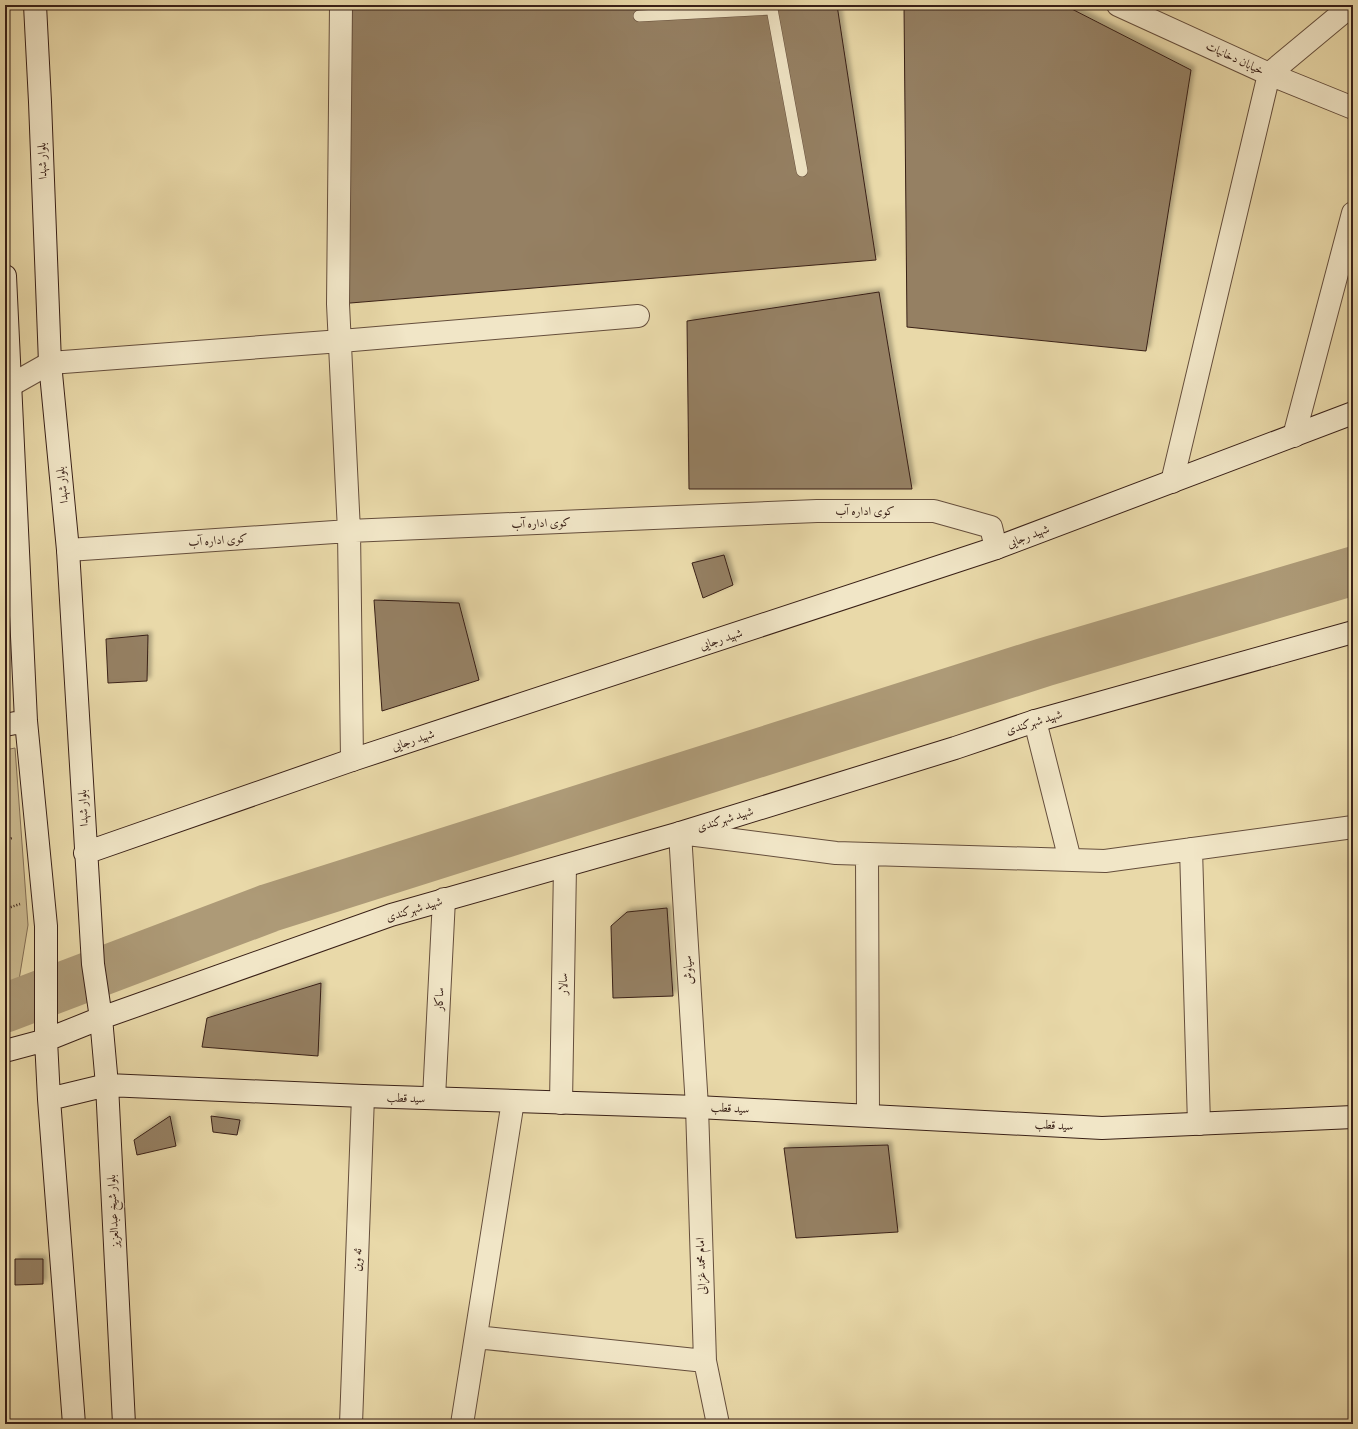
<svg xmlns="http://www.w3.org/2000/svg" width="1358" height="1429" font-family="Alegreya,Amiri,serif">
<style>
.green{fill:#cbba90;stroke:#826d54}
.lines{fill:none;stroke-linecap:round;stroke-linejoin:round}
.river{stroke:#ad9a77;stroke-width:49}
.building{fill:#958063;stroke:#392017;filter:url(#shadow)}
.lane-casing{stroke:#654e3c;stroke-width:12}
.street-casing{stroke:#654e3c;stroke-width:24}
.secondary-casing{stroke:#392017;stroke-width:24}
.path{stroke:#392017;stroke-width:2.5;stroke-dasharray:1 2;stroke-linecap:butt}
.lane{stroke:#f1e6c7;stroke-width:11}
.street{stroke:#f1e6c7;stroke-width:22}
.secondary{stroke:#f1e6c7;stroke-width:22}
.labels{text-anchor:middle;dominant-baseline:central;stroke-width:3;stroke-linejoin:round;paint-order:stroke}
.street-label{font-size:12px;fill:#392017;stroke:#f1e6c7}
</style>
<defs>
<filter id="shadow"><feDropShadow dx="3.5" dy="-3.5" stdDeviation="2" flood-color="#0004"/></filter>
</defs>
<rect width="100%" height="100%" fill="#e9d9a9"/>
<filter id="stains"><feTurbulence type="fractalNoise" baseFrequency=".005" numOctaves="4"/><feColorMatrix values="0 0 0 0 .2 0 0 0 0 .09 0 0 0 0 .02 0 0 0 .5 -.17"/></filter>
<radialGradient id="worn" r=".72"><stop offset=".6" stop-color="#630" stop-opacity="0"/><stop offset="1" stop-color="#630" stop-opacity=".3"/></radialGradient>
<path class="green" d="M 15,748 L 28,925 L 18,986 L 5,989 L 5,750 Z"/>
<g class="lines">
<path class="river" d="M 5,1008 L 269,908 L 1045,662 L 1353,571"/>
</g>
<path class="building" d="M 352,5 L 837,5 L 876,260 L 338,304 Z
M 904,5 L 1064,5 L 1191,70 L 1146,351 L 907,327 Z
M 879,292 L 912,489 L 689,489 L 687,321 Z
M 724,555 L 733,585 L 703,598 L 692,563 Z
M 374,600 L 459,603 L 479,680 L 382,711 Z
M 148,635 L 147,681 L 108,683 L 106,639 Z
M 667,908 L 673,996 L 613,998 L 611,926 L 627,912 Z
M 321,983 L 318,1056 L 202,1047 L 207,1018 Z
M 170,1116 L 176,1146 L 137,1155 L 134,1140 Z
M 211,1116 L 240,1120 L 237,1135 L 213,1132 Z
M 888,1145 L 898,1232 L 796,1238 L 784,1148 Z
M 15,1259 L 43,1259 L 43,1284 L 15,1285 Z"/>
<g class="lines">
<defs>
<path id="lane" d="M 772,9 L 802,171
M 639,16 L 772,9 L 774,5"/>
<path id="street" d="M 341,5 L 338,304 L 349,531 L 352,760
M 1118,5 L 1269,74 L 1353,108
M 5,387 L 11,385 L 50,363 L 341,341 L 638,316
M 1294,436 L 1353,213
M 1172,482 L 1269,74 L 1352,5
M 68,550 L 349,531 L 817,511 L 934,511 L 991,527 L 996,548
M 1035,721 L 1070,860
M 1191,849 L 1199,1124
M 867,854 L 868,1115
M 434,1098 L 444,899
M 561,1103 L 565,866
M 476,1337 L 705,1361
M 351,1424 L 363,1096
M 462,1424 L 513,1101
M 718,1424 L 705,1361 L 697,1107 L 680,833 L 836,853 L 1105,861 L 1353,827"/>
<path id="secondary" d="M 35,5 L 40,102 L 50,363 L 68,550 L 93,964 L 101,1018 L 107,1085 L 124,1424
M 5,276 L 26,721 L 46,926 L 46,1040 L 49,1099 L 74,1424
M 5,725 L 26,721
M 85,853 L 352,760 L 996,548 L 1353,413
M 5,1051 L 46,1040 L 101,1018 L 391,915 L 680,833 L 955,748 L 1035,721 L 1353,632
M 49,1099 L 107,1085 L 363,1096 L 697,1107 L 1102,1128 L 1353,1117"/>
</defs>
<use href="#lane" class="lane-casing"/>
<use href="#street" class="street-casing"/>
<use href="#secondary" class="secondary-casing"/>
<path class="path" d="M 5,840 L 12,838
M 5,909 L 20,904"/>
<use href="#lane" class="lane"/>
<use href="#street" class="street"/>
<use href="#secondary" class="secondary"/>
</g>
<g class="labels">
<g class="street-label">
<text transform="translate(1235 58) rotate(25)">خیابان دخانیات</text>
<text transform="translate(42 161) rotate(-92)">بلوار شهدا</text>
<text transform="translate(62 485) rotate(-96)">بلوار شهدا</text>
<text x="865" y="511">کوی اداره آب</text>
<text transform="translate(541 523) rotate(-2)">کوی اداره آب</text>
<text transform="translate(1028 536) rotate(-21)">شهید رجایی</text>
<text transform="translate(218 540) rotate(-4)">کوی اداره آب</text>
<text transform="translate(721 639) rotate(-18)">شهید رجایی</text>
<text transform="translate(1034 722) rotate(-17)">شهید شهرکندی</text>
<text transform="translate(413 740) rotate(-18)">شهید رجایی</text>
<text transform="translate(83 808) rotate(-93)">بلوار شهدا</text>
<text transform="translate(725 819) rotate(-17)">شهید شهرکندی</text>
<text transform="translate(414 909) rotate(-17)">شهید شهرکندی</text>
<text transform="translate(688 970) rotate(-93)">سیاوش</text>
<text transform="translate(563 984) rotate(-89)">سالار</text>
<text transform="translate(439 999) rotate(-87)">ساکار</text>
<text transform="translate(406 1098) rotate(2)">سید قطب</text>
<text transform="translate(730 1108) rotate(3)">سید قطب</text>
<text transform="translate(1054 1125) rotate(3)">سید قطب</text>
<text transform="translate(113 1211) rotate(-93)">بلوار شیخ عبدالعزیز</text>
<text transform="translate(357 1260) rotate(-88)">ئه وین</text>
<text transform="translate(701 1266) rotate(-92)">امام محمد غزالی</text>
</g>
</g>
<rect width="1358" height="1429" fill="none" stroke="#e9d9a9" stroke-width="20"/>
<rect x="6" y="6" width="1346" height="1417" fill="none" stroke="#392017" stroke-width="2"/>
<rect x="10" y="10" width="1338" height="1409" fill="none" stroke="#392017"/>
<rect width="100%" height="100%" filter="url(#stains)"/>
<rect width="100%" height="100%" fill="url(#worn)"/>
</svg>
